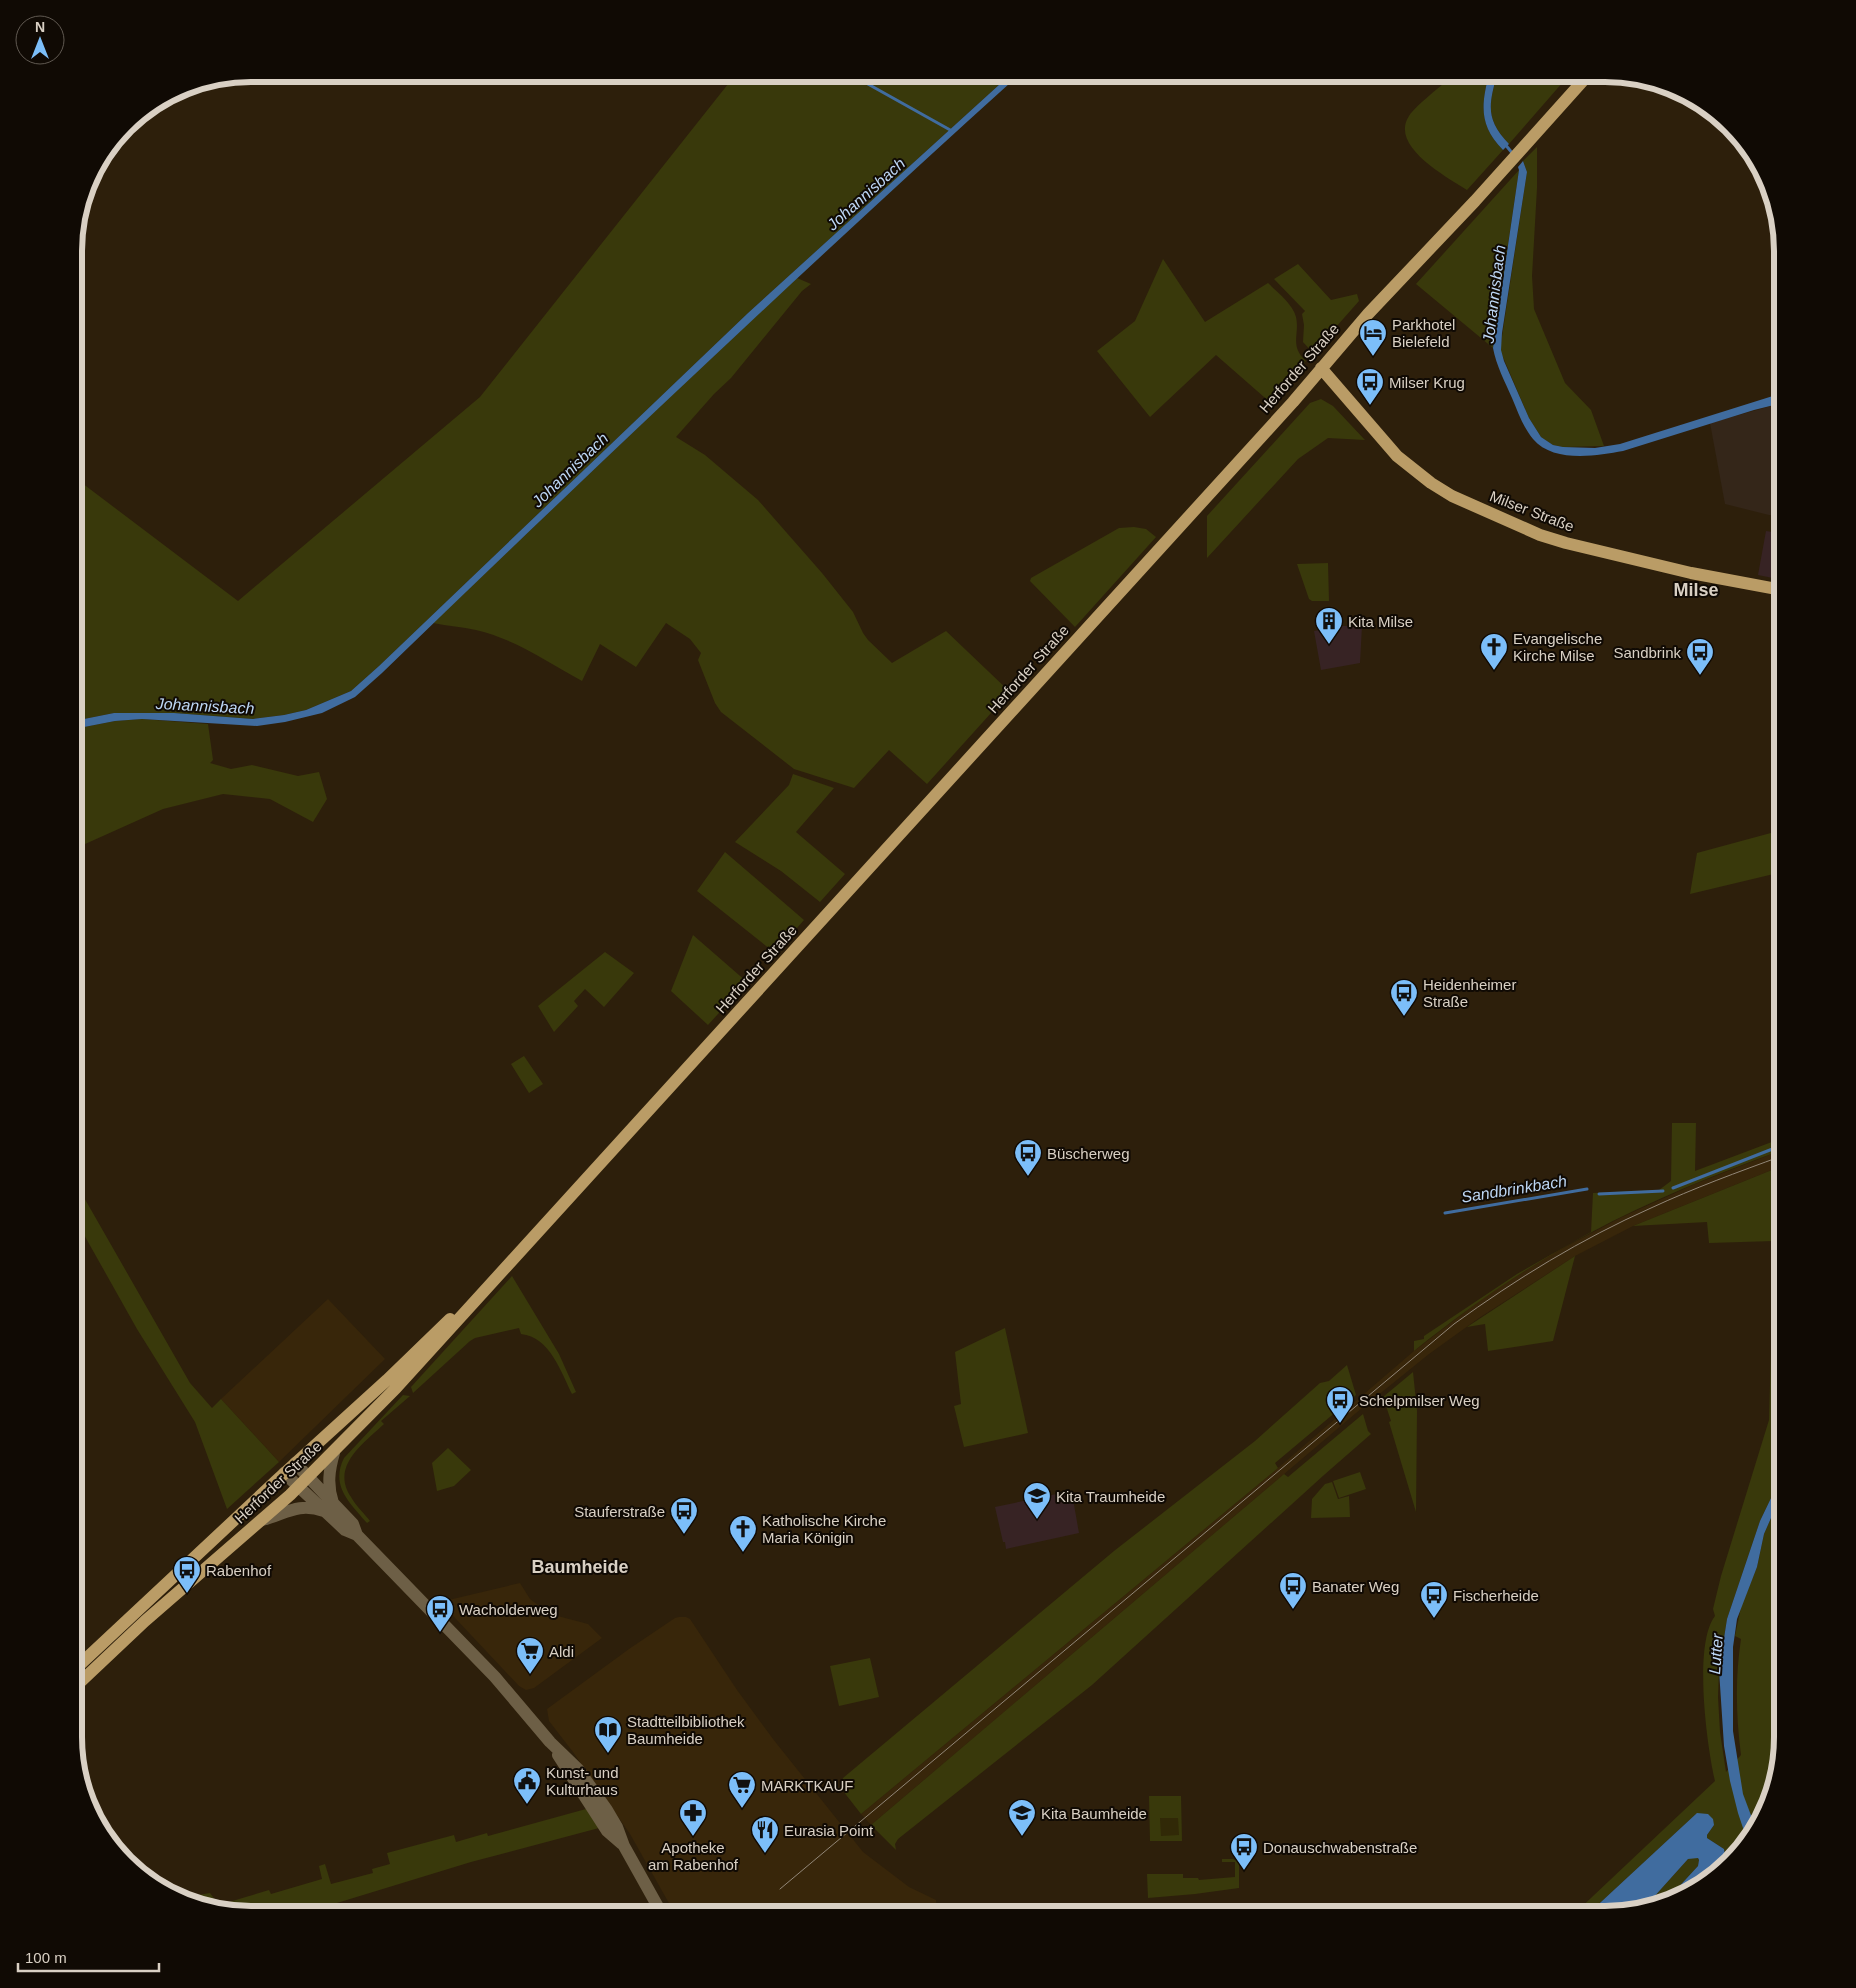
<svg xmlns="http://www.w3.org/2000/svg" width="1856" height="1988" font-family="Arial,sans-serif">
<style>
.built{fill:#38260a}
.industrial{fill:#342619}
.education{fill:#372324}
.green{fill:#39390b}
.sand{fill:#312907}
.water{fill:#406c9f}
.lines{fill:none;stroke-linecap:round;stroke-linejoin:round}
.stream{stroke:#406c9f;stroke-width:3}
.minor{stroke:#6d5f46;stroke-width:12}
.major{stroke:#ba9c66;stroke-width:12}
.tram{stroke:#928778;stroke-width:1}
.labels{text-anchor:middle;dominant-baseline:central;stroke-width:4;stroke-linejoin:round;paint-order:stroke}
.poi-label{font-size:15px;fill:#d9d0c4;stroke:#100a04;text-anchor:start}
.street-label{font-size:15px;fill:#d9d0c4;stroke:#100a04}
.water-label{font-size:16px;font-style:italic;fill:#bdd6f4;stroke:#100a04}
.quarter-label{font-size:18px;font-weight:bold;fill:#d9d0c4;stroke:#100a04}
.rim{fill:none;stroke:#d9d0c4;stroke-width:6}
</style>
<rect width="100%" height="100%" fill="#2d1f0b"/>
<path class="built" d="M 1782,1150 L 1782,1166 L 1633,1226 L 1575,1256 L 1479,1318 L 1429,1354 L 1356,1413 L 871,1825 L 861,1814 L 1278,1468 L 1414,1351 L 1487,1295 L 1550,1255 L 1622,1217 L 1695,1184 Z
M 328,1299 L 385,1359 L 279,1462 L 221,1399 Z
M 520,1583 L 530,1599 L 550,1614 L 588,1624 L 602,1638 L 534,1688 L 526,1690 L 519,1686 L 440,1602 Z
M 679,1617 L 686,1617 L 690,1619 L 737,1690 L 773,1739 L 863,1852 L 909,1887 L 936,1900 L 937,1914 L 675,1914 L 630,1834 L 573,1752 L 549,1721 L 547,1709 L 629,1649 L 675,1618 Z"/>
<path class="industrial" d="M 1782,403 L 1782,516 L 1769,515 L 1725,504 L 1710,423 Z"/>
<path class="education" d="M 1780,526 L 1782,527 L 1782,580 L 1758,575 L 1766,531 L 1779,533 Z
M 1342,626 L 1362,626 L 1360,663 L 1321,670 L 1314,631 Z
M 1066,1492 L 1072,1496 L 1073,1499 L 1079,1533 L 1006,1549 L 1005,1542 L 1003,1542 L 995,1507 Z"/>
<path class="green" d="M 736,74 L 1011,74 L 748,313 L 379,666 L 351,691 L 306,710 L 284,715 L 253,719 L 174,713 L 114,713 L 74,721 L 74,477 L 238,601 L 480,397 Z
M 1454,74 L 1489,74 C 1481,106 1479,125 1503,150 L 1467,190 C 1447,177 1389,146 1409,116 C 1416,105 1443,85 1454,74 Z
M 1497,74 L 1570,74 L 1509,144 C 1485,118 1489,106 1497,74 Z
M 1537,147 L 1537,188 L 1532,276 L 1534,309 L 1565,383 L 1591,410 L 1604,446 L 1563,447 L 1553,445 L 1541,437 L 1529,418 L 1500,350 L 1527,172 L 1523,161 Z
M 1519,170 L 1495,332 L 1493,348 L 1416,284 Z
M 1163,259 L 1205,322 L 1268,283 C 1277,292 1293,304 1296,317 C 1300,334 1289,346 1306,361 L 1280,390 L 1273,405 L 1216,355 L 1150,417 L 1097,351 L 1135,321 Z
M 1298,264 L 1331,300 L 1357,294 L 1359,301 L 1313,353 L 1303,342 L 1304,325 L 1302,314 L 1305,311 L 1274,279 Z
M 797,278 L 811,284 L 802,291 L 731,378 L 714,394 L 676,437 L 705,455 L 758,500 L 822,573 L 853,612 L 863,633 L 868,640 L 892,663 L 946,631 L 1010,692 L 927,784 L 889,750 L 854,788 L 794,769 L 721,712 L 715,703 L 698,660 L 701,653 L 690,639 L 666,623 L 636,667 L 600,644 L 582,681 C 547,662 515,639 476,630 C 462,627 448,626 433,623 L 674,393 Z
M 1321,399 L 1333,406 L 1365,440 L 1328,438 L 1298,459 L 1207,558 L 1207,516 L 1310,403 Z
M 1134,527 L 1146,529 L 1156,537 L 1075,627 L 1030,581 L 1031,578 L 1119,528 Z
M 1328,563 L 1329,601 L 1312,601 L 1309,599 L 1297,564 Z
M 142,719 L 208,724 L 213,760 L 210,763 L 231,769 L 252,765 L 298,776 L 319,772 L 327,799 L 313,822 L 270,799 L 223,794 L 163,809 L 74,849 L 74,729 L 115,721 Z
M 793,774 L 834,788 L 796,832 L 845,874 L 820,902 L 781,871 L 735,842 L 789,785 Z
M 1782,830 L 1782,872 L 1690,894 L 1697,853 Z
M 725,852 L 804,920 L 775,953 L 697,891 Z
M 693,935 L 747,982 L 708,1025 L 671,991 Z
M 605,952 L 634,973 L 604,1007 L 585,989 L 574,1001 L 578,1006 L 554,1032 L 538,1006 Z
M 1782,991 L 1782,1150 C 1717,1174 1651,1200 1590,1233 C 1528,1266 1470,1306 1414,1351 L 1414,1341 L 1424,1339 L 1424,1336 L 1517,1274 L 1591,1232 L 1593,1193 L 1659,1190 L 1671,1181 L 1672,1123 L 1696,1123 L 1695,1171 L 1777,1140 Z
M 524,1056 L 543,1084 L 529,1093 L 511,1064 Z
M 1782,1166 L 1782,1475 L 1760,1521 L 1727,1619 L 1719,1670 L 1718,1697 L 1720,1732 L 1726,1772 L 1741,1755 C 1736,1716 1735,1678 1741,1639 L 1735,1636 L 1741,1607 L 1757,1567 L 1764,1534 L 1782,1493 L 1782,1737 L 1764,1815 L 1726,1861 L 1724,1849 L 1707,1838 L 1707,1835 L 1714,1825 L 1696,1814 L 1588,1914 L 1574,1914 L 1715,1781 C 1707,1747 1693,1644 1715,1616 L 1713,1609 L 1721,1576 L 1769,1420 L 1774,1241 L 1709,1243 L 1707,1222 L 1633,1226 Z
M 74,1180 L 190,1383 L 212,1408 L 221,1399 L 279,1462 L 227,1509 L 195,1422 L 137,1329 L 74,1217 Z
M 1575,1256 L 1553,1341 L 1488,1351 L 1485,1324 L 1467,1327 Z
M 512,1276 L 559,1354 L 576,1392 L 572,1394 C 561,1372 550,1337 521,1334 L 519,1328 L 475,1338 L 470,1341 L 413,1393 L 411,1387 Z
M 1005,1328 L 1028,1433 L 964,1447 L 954,1406 L 961,1404 L 955,1352 Z
M 1347,1365 L 1356,1395 L 1275,1463 L 1278,1468 L 861,1814 L 840,1787 L 843,1778 L 1114,1551 L 1255,1441 L 1320,1383 L 1329,1381 Z
M 1413,1372 L 1417,1411 L 1416,1512 L 1389,1422 L 1391,1421 L 1383,1397 Z
M 403,1395 L 410,1396 L 381,1421 L 384,1424 C 364,1443 330,1466 351,1497 C 356,1506 364,1513 370,1521 L 367,1523 C 350,1503 330,1486 344,1458 Z
M 1363,1414 L 1368,1431 L 1371,1434 L 1324,1475 L 1092,1685 L 898,1839 L 895,1844 L 896,1850 L 871,1825 L 1284,1474 L 1288,1477 Z
M 448,1448 L 471,1470 L 454,1486 L 437,1491 L 432,1463 Z
M 1360,1472 L 1366,1489 L 1339,1498 L 1333,1481 Z
M 1332,1482 L 1338,1499 L 1349,1496 L 1350,1517 L 1311,1518 L 1312,1499 L 1325,1484 Z
M 870,1658 L 879,1697 L 839,1706 L 830,1666 Z
M 1149,1796 L 1181,1796 L 1182,1841 L 1150,1841 Z
M 586,1809 L 599,1828 L 471,1862 L 301,1914 L 251,1914 L 180,1898 L 210,1893 L 219,1905 L 269,1890 L 271,1894 L 322,1879 L 319,1866 L 325,1864 L 331,1884 L 373,1873 L 372,1869 L 390,1864 L 387,1853 L 454,1835 L 456,1842 L 487,1833 L 488,1836 Z
M 1693,1857 L 1698,1858 L 1699,1861 L 1698,1866 L 1662,1905 L 1644,1908 L 1688,1859 Z
M 1222,1859 L 1233,1859 L 1239,1862 L 1239,1888 L 1195,1894 L 1148,1898 L 1147,1874 L 1183,1874 L 1183,1878 L 1198,1878 L 1199,1880 L 1235,1877 L 1235,1862 L 1222,1862 Z"/>
<path class="sand" d="M 1160,1818 L 1178,1818 L 1179,1835 L 1161,1836 Z"/>
<path class="water" d="M 1011,74 L 1020,74 C 803,270 592,470 382,673 L 355,697 L 322,713 L 285,722 L 257,726 L 142,719 L 115,721 L 74,729 L 74,721 L 114,713 L 174,713 L 253,719 L 284,715 L 306,710 L 351,691 L 379,666 L 748,313 Z
M 1489,74 L 1497,74 C 1489,105 1485,119 1509,144 L 1503,150 C 1479,125 1481,106 1489,74 Z
M 1523,161 L 1527,172 L 1502,333 L 1501,350 L 1504,361 L 1529,418 L 1541,437 L 1553,445 L 1563,447 L 1595,448 L 1620,444 L 1782,393 L 1782,403 L 1754,410 L 1623,451 C 1596,456 1553,463 1533,439 C 1523,427 1518,412 1512,398 C 1505,382 1496,365 1493,348 L 1519,170 L 1518,167 Z
M 1782,1475 L 1782,1493 L 1764,1534 L 1757,1567 L 1737,1619 L 1733,1647 L 1733,1731 L 1743,1794 L 1755,1826 L 1746,1837 L 1738,1813 L 1730,1781 L 1724,1746 L 1719,1670 L 1727,1619 L 1760,1521 Z
M 1697,1813 L 1708,1814 L 1713,1819 L 1714,1825 L 1707,1835 L 1707,1838 L 1724,1849 L 1726,1861 L 1713,1877 L 1662,1905 L 1698,1866 L 1699,1860 L 1698,1858 L 1688,1859 L 1644,1908 L 1605,1914 L 1588,1914 Z"/>
<g class="lines">
<path class="stream" d="M 850,74 L 952,131
M 1504,143 L 1513,154
M 1673,1188 L 1775,1148 L 1779,1145 L 1782,1066
M 1599,1194 L 1663,1191
M 1445,1213 L 1587,1189"/>
<path class="minor" d="M 295,1463 L 353,1524 L 357,1535 L 495,1677 L 550,1742 L 578,1769 L 607,1810 L 617,1827 L 624,1846 L 662,1914
M 284,1473 L 345,1530 L 357,1535
M 333,1503 C 327,1485 329,1470 334,1453
M 262,1520 C 285,1514 298,1502 324,1511
M 558,1755 L 607,1831 L 622,1844"/>
<path class="major" d="M 1321,368 L 1397,456 L 1431,483 L 1452,496 L 1540,535 L 1566,543 L 1691,573 L 1782,590
M 74,1670 L 276,1481 L 387,1380 L 450,1319
M 74,1688 L 145,1621 L 290,1495 L 396,1388 L 1293,402 L 1368,314 L 1475,201 L 1589,74"/>
<path class="tram" d="M 780,1889 L 1454,1324 C 1516,1279 1581,1239 1651,1208 C 1694,1188 1738,1172 1782,1156"/>
</g>
<defs>
<symbol id="hotel-pin" viewBox="-11 -11 22 30"><path d="M0 17L-7.5 6A9.5 9.5 0 1 1 7.5 6Z" fill="#7cbef9" stroke="#100a04"/><path d="M-6-4.5h1.5V1H6V5H4.5V3h-9V5H-6ZM-4 0a1.8 1.8 0 1 1 3.6 0ZM.5 0V-2.5h3Q6-2.5 6 0Z" fill="#111"/></symbol>
<symbol id="bus-pin" viewBox="-11 -11 22 30"><path d="M0 17L-7.5 6A9.5 9.5 0 1 1 7.5 6Z" fill="#7cbef9" stroke="#100a04"/><path d="M-5-6H5V4H4V6H2V4H-2V6H-4V4H-5ZM-3.5-4V0h7V-4ZM-3.5 1.2v1.5H-2V1.2ZM2 1.2v1.5H3.5V1.2Z" fill="#111"/></symbol>
<symbol id="building-pin" viewBox="-11 -11 22 30"><path d="M0 17L-7.5 6A9.5 9.5 0 1 1 7.5 6Z" fill="#7cbef9" stroke="#100a04"/><path d="M-4-6H4V6H1V3H-1V6H-4ZM-2.5-4.3h1.7v1.8h-1.7ZM.8-4.3h1.7v1.8H.8ZM-2.5-1h1.7V.8h-1.7ZM.8-1h1.7V.8H.8Z" fill="#111"/></symbol>
<symbol id="church-pin" viewBox="-11 -11 22 30"><path d="M0 17L-7.5 6A9.5 9.5 0 1 1 7.5 6Z" fill="#7cbef9" stroke="#100a04"/><path d="M-1.2-6h2.4v3.5h3.3v2.4h-3.3V6h-2.4V-.1h-3.3v-2.4h3.3Z" fill="#111"/></symbol>
<symbol id="school-pin" viewBox="-11 -11 22 30"><path d="M0 17L-7.5 6A9.5 9.5 0 1 1 7.5 6Z" fill="#7cbef9" stroke="#100a04"/><path d="M0-5L7-2L0 1L-7-2ZM-4 1L0 2.5L4 1V4Q0 6-4 4Z" fill="#111"/></symbol>
<symbol id="supermarket-pin" viewBox="-11 -11 22 30"><path d="M0 17L-7.5 6A9.5 9.5 0 1 1 7.5 6Z" fill="#7cbef9" stroke="#100a04"/><path d="M-6-5.5h2.5l.6 2H6L4.5 2H-2.5L-4.4-4H-6ZM-1.5 3.2a1.3 1.3 0 1 0 .1 0ZM3 3.2a1.3 1.3 0 1 0 .1 0Z" fill="#111"/></symbol>
<symbol id="library-pin" viewBox="-11 -11 22 30"><path d="M0 17L-7.5 6A9.5 9.5 0 1 1 7.5 6Z" fill="#7cbef9" stroke="#100a04"/><path d="M-6-4Q-3-5.5-.7-3.5V5Q-3 3-6 4ZM6-4Q3-5.5 .7-3.5V5Q3 3 6 4Z" fill="#111"/></symbol>
<symbol id="civic-pin" viewBox="-11 -11 22 30"><path d="M0 17L-7.5 6A9.5 9.5 0 1 1 7.5 6Z" fill="#7cbef9" stroke="#100a04"/><path d="M-.6-6.5H3V-4.5H.6V-3L4-1V1h2V6H-6V1h2V-1L-.6-3ZM-1.2 2.5V6h2.4V2.5Z" fill="#111"/></symbol>
<symbol id="pharmacy-pin" viewBox="-11 -11 22 30"><path d="M0 17L-7.5 6A9.5 9.5 0 1 1 7.5 6Z" fill="#7cbef9" stroke="#100a04"/><path d="M-2-6h4v4h4v4h-4v4h-4v-4h-4v-4h4Z" fill="#111"/></symbol>
<symbol id="restaurant-pin" viewBox="-11 -11 22 30"><path d="M0 17L-7.5 6A9.5 9.5 0 1 1 7.5 6Z" fill="#7cbef9" stroke="#100a04"/><path d="M-5-6h1v4h1v-4h1v4h1v-4h1v5L-1.5 .5V6h-2V.5L-5-1ZM5-6V6H3V1.5H1.5Q1.5-4 5-6Z" fill="#111"/></symbol>
</defs>
<g fill-rule="evenodd">
<use href="#hotel-pin" x="1357" y="317" width="32" height="43"/>
<use href="#bus-pin" x="1354" y="366" width="32" height="43"/>
<use href="#building-pin" x="1313" y="605" width="32" height="43"/>
<use href="#church-pin" x="1478" y="631" width="32" height="43"/>
<use href="#bus-pin" x="1684" y="636" width="32" height="43"/>
<use href="#bus-pin" x="1388" y="977" width="32" height="43"/>
<use href="#bus-pin" x="1012" y="1137" width="32" height="43"/>
<use href="#bus-pin" x="1324" y="1384" width="32" height="43"/>
<use href="#school-pin" x="1021" y="1480" width="32" height="43"/>
<use href="#bus-pin" x="668" y="1495" width="32" height="43"/>
<use href="#church-pin" x="727" y="1513" width="32" height="43"/>
<use href="#bus-pin" x="171" y="1554" width="32" height="43"/>
<use href="#bus-pin" x="1277" y="1570" width="32" height="43"/>
<use href="#bus-pin" x="1418" y="1579" width="32" height="43"/>
<use href="#bus-pin" x="424" y="1593" width="32" height="43"/>
<use href="#supermarket-pin" x="514" y="1635" width="32" height="43"/>
<use href="#library-pin" x="592" y="1714" width="32" height="43"/>
<use href="#civic-pin" x="511" y="1765" width="32" height="43"/>
<use href="#supermarket-pin" x="726" y="1769" width="32" height="43"/>
<use href="#pharmacy-pin" x="677" y="1797" width="32" height="43"/>
<use href="#school-pin" x="1006" y="1797" width="32" height="43"/>
<use href="#restaurant-pin" x="749" y="1814" width="32" height="43"/>
<use href="#bus-pin" x="1228" y="1831" width="32" height="43"/>
</g>
<g class="labels">
<g class="poi-label">
<text x="1392" y="324">Parkhotel<tspan x="1392" dy="17">Bielefeld</tspan></text>
<text x="1389" y="382">Milser Krug</text>
<text x="1348" y="621">Kita Milse</text>
<text x="1513" y="638">Evangelische<tspan x="1513" dy="17">Kirche Milse</tspan></text>
<text x="1681" y="652" text-anchor="end">Sandbrink</text>
<text x="1423" y="984">Heidenheimer<tspan x="1423" dy="17">Straße</tspan></text>
<text x="1047" y="1153">Büscherweg</text>
<text x="1359" y="1400">Schelpmilser Weg</text>
<text x="1056" y="1496">Kita Traumheide</text>
<text x="665" y="1511" text-anchor="end">Stauferstraße</text>
<text x="762" y="1520">Katholische Kirche<tspan x="762" dy="17">Maria Königin</tspan></text>
<text x="206" y="1570">Rabenhof</text>
<text x="1312" y="1586">Banater Weg</text>
<text x="1453" y="1595">Fischerheide</text>
<text x="459" y="1609">Wacholderweg</text>
<text x="549" y="1651">Aldi</text>
<text x="627" y="1721">Stadtteilbibliothek<tspan x="627" dy="17">Baumheide</tspan></text>
<text x="546" y="1772">Kunst- und<tspan x="546" dy="17">Kulturhaus</tspan></text>
<text x="761" y="1785">MARKTKAUF</text>
<text x="1041" y="1813">Kita Baumheide</text>
<text x="784" y="1830">Eurasia Point</text>
<text x="693" y="1847" text-anchor="middle">Apotheke<tspan x="693" dy="17">am Rabenhof</tspan></text>
<text x="1263" y="1847">Donauschwabenstraße</text>
</g>
<g class="street-label">
<text transform="translate(1299 368) rotate(-49)">Herforder Straße</text>
<text transform="translate(1532 511) rotate(21)">Milser Straße</text>
<text transform="translate(1028 669) rotate(-48)">Herforder Straße</text>
<text transform="translate(756 969) rotate(-48)">Herforder Straße</text>
<text transform="translate(278 1482) rotate(-43)">Herforder Straße</text>
</g>
<g class="water-label">
<text transform="translate(866 194) rotate(-42)">Johannisbach</text>
<text transform="translate(1494 294) rotate(-83)">Johannisbach</text>
<text transform="translate(570 470) rotate(-44)">Johannisbach</text>
<text transform="translate(205 706) rotate(3)">Johannisbach</text>
<text transform="translate(1514 1189) rotate(-9)">Sandbrinkbach</text>
<text transform="translate(1716 1654) rotate(-86)">Lutter</text>
</g>
<g class="quarter-label">
<text x="1696" y="590">Milse</text>
<text x="580" y="1567">Baumheide</text>
</g>
</g>
<path d="M0 0H1856V1988H0ZM251 82H1605A169 169 0 0 1 1774 251V1737A169 169 0 0 1 1605 1906H251A169 169 0 0 1 82 1737V251A169 169 0 0 1 251 82Z" fill="#100a04" fill-rule="evenodd"/>
<path class="rim" d="M251 82H1605A169 169 0 0 1 1774 251V1737A169 169 0 0 1 1605 1906H251A169 169 0 0 1 82 1737V251A169 169 0 0 1 251 82Z"/>
<g transform="translate(40 40)"><circle r="24" fill="#100a04" stroke="#605951"/>
<path d="M0-4L9 19L0 12L-9 19Z" fill="#7cbef9"/>
<text y="-8" font-size="14" font-weight="bold" text-anchor="middle" fill="#d9d0c4">N</text>
</g>
<path d="M18 1963v8h141v-8" fill="none" stroke="#d9d0c4" stroke-width="2.5"/>
<text x="25" y="1963" font-size="15" fill="#d9d0c4" stroke="#100a04" stroke-width="4" paint-order="stroke">100 m</text>
</svg>
